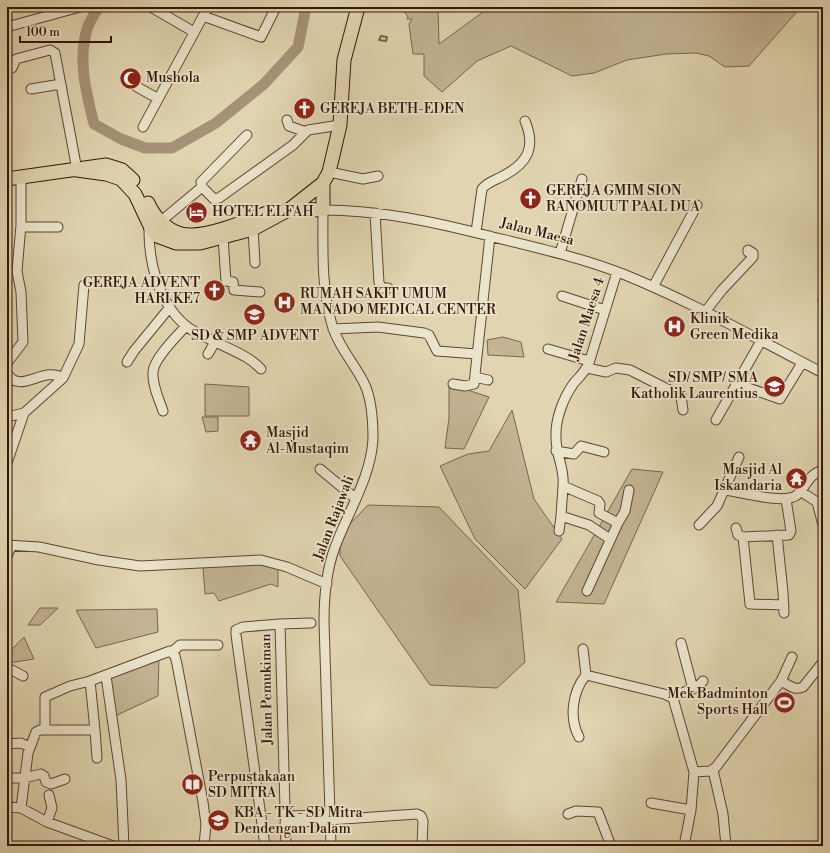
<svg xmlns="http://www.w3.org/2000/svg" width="830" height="853" font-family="'Libre Bodoni',serif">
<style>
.green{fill:#c3b493;stroke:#7c644e}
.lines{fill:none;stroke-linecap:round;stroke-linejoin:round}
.stream{stroke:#78604b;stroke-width:2}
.river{stroke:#a69377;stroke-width:11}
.minor-casing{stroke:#5f4432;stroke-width:11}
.highway-casing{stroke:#341408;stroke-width:15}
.minor{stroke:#ebe4cc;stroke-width:9}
.highway{stroke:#e0d5b0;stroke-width:13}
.labels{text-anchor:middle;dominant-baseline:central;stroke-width:3.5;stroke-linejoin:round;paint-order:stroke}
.poi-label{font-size:14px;fill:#341408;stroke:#ebe4cc;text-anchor:start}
.street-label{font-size:14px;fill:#341408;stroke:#ebe4cc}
</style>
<rect width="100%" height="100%" fill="#e0d5b0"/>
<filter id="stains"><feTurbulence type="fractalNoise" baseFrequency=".005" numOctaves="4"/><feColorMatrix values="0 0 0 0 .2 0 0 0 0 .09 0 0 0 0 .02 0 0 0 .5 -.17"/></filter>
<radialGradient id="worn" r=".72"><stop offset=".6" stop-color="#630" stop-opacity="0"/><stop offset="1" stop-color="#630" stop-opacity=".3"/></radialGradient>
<path class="green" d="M 401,7 L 438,7 L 439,44 L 490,7 L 801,7 L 749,66 L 725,67 L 709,56 L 696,53 L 666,54 L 627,60 L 594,73 L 572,76 L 511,46 L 477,61 L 442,92 L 424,76 L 424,54 L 413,54 L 409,24 L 412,19 L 407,19 L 408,17 Z
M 503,337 L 521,342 L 524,357 L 488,355 L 487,340 Z
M 205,384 L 249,387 L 249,416 L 205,416 Z
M 449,384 L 489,397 L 464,449 L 445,448 L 449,418 Z
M 512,410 L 534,499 L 562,539 L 525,589 L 475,539 L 440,466 L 468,454 L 489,451 Z
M 202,417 L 218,417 L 218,431 L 206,432 Z
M 632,469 L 663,472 L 604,604 L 556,602 Z
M 368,505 L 439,507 L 518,590 L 525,662 L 497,688 L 430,685 L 340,556 L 340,534 Z
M 233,562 L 278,565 L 278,587 L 271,584 L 219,601 L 214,593 L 205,594 L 203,567 Z
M 40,608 L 58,608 L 40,625 L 28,625 Z
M 157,609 L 158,632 L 96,648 L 76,610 Z
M 24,637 L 34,659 L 9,663 L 7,654 Z
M 159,658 L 158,696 L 115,716 L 109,677 Z"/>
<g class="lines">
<path class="stream" d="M 381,36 L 387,37 L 386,41 L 379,40 Z"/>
<path class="river" d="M 99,7 C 95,13 91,19 88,26 C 77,58 86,92 94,124 L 121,139 L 145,148 L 172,148 L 216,123 L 264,84 L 298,47 L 306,7"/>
<defs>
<path id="minor" d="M 151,7 L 194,32
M 203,16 L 261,37 L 276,7
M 7,27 L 80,7
M 7,70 L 12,68 L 16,59 L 50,50 L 55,53 L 77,170
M 137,87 L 157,98
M 31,89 L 61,84
M 287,120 L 289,126 L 306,132
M 143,127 L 208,7
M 247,135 L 201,182 L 202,187 L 214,199 L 219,198 L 293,145 L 308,130 L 340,125
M 329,172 L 363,179 L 378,176
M 375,213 L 379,283 L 382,288 L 388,288
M 160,222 L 202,187
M 149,224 C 148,259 157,301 185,325 C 194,333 208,338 220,344 C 234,351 250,357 261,369
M 21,227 L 58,227
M 253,229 L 255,263
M 476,232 L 482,189 C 487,182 496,180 503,176 C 528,163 536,147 525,121
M 223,237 L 226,281 L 233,282 L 234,290 L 260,292
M 560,253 L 582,179
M 653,287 L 697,205
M 562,296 L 605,310
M 823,299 L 823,300
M 705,312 L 722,290 L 753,257 L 753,253 L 748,250 L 748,252
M 333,329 L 378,327 L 424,333 L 429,335 L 437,351 L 477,354
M 548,349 L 589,361
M 208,354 L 215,342
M 127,362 L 134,351 L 170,307
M 7,363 L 23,342 L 21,292 L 17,271 L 21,225 L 21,177
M 587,368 L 606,372 L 616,368 L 630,370 L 681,396 L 683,410
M 7,373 C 20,396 43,365 63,378 L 24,413 L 7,417
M 475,377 L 488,380
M 63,378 L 79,344 L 84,285
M 453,384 L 465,386 L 474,384 L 490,236
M 737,384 L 780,399 L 802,363
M 163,411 C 159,399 152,385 153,372 C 154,358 177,336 186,326
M 716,420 L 761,341
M 556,451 L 574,454 L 581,446 L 604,452
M 7,463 L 24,413
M 320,469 L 355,498
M 563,486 L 561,516 L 589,525 L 610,539
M 725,490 C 741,492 785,505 797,495 C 807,486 808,474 823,470
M 800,491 L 817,502 L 823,525
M 618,523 L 625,511 L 629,490
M 699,525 L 717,506 L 739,457
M 736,528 L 738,535 L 743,537 L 789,535 L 791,531 L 786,499
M 559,531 L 561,516
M 777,535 L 783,592 L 784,613
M 743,537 L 750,604 L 784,605
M 7,545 L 39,547 L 99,560 L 140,566 L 261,560 L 287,567 L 327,584
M 7,556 L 12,545
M 587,591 L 618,523 L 599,513 L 600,504 L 598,501 L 563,486 C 565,469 556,456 556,438 C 555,420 563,398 574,383 C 580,376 585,372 589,363 L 617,272
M 280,624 L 311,623
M 681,643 L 693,689
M 583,649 L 586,675
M 172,652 L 180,645 L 218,645
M 7,672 L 12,670 L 23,676
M 106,676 L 121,780 L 124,846
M 781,681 C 789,685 794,691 803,687 L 823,662
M 673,698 C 682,690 696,691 703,681
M 45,730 L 45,697 L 70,686 L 90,681
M 95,730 L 97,758
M 579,737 C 569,718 572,692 586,675 L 664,694 L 673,698 L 694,772 L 691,810 L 684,846
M 7,744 L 21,743 L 30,747
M 713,770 L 723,814 L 726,846
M 694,772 L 710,771 L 716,767 L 781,681 L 792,657
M 7,778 L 24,778 L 41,774 L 44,776 L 46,782 L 51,784 L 65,779
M 651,803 L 691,810
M 7,807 L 21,808 L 47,822 L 113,846
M 21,808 L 28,753 L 36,732 L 40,730 L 95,730 L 90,681 L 170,651 L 175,656 L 177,664 L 203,802 L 206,824 L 204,846
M 568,814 L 576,811 L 598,812 L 611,846
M 284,816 L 331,815 L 334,819
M 47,822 L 52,808 L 49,795
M 285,823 L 417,814 L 421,816 L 423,821 L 422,846
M 265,846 L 236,635 L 236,630 L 243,627 L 280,624 L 286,846
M 331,846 L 324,622 C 324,597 326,571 335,547 C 348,512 371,477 373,439 C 373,421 372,399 364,383 C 354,363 338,346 332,325 C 321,288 323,247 323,210 C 379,210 435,222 489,236 C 534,247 579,257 623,274 C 692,302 757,339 823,373"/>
<path id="highway" d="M 77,170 L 106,174 L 121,179 L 135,194 L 152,230 L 157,236 L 176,243 L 200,243 L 253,229 L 290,209 L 323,183 L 329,172 L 340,125 L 344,60 L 358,7
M 7,179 L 106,165 L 122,170 L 133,180
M 148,203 C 155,219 171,235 189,235 C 212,236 251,219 272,211
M 290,209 L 323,210 L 323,183"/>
</defs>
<use href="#minor" class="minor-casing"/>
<use href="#highway" class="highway-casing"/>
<use href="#minor" class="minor"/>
<use href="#highway" class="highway"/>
</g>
<defs>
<symbol id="mosque-disc" viewBox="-11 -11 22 22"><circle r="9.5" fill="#8f2418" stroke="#ebe4cc"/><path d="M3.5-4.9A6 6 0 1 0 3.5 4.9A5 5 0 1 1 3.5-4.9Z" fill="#fff"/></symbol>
<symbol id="church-disc" viewBox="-11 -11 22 22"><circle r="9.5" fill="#8f2418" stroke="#ebe4cc"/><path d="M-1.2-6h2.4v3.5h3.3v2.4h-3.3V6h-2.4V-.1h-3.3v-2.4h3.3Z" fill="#fff"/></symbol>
<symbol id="hotel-disc" viewBox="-11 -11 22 22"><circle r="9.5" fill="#8f2418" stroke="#ebe4cc"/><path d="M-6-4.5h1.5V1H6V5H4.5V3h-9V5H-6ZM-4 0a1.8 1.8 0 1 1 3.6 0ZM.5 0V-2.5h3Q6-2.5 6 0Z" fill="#fff"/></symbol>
<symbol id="hospital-disc" viewBox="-11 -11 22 22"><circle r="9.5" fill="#8f2418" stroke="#ebe4cc"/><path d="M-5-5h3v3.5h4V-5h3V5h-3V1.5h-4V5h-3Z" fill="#fff"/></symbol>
<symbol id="school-disc" viewBox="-11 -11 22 22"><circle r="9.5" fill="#8f2418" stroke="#ebe4cc"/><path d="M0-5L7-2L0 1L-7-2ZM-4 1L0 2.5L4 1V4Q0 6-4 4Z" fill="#fff"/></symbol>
<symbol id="temple-disc" viewBox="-11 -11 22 22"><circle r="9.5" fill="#8f2418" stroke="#ebe4cc"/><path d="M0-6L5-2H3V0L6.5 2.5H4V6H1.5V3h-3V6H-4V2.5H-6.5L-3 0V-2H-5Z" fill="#fff"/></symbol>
<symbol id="stadium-disc" viewBox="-11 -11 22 22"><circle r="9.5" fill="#8f2418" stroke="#ebe4cc"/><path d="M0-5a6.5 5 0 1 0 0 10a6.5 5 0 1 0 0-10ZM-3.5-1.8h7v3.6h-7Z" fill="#fff"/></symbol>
<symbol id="library-disc" viewBox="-11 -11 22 22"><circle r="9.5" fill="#8f2418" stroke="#ebe4cc"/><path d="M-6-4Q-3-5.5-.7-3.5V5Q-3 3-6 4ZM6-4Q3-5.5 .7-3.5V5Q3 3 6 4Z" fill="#fff"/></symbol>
</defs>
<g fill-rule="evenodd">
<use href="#mosque-disc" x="118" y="66" width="25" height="25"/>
<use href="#church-disc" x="292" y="96" width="25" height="25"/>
<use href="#church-disc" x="518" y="186" width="25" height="25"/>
<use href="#hotel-disc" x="184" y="200" width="25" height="25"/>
<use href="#church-disc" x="202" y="278" width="25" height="25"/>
<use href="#hospital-disc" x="272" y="290" width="25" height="25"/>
<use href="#school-disc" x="242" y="302" width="25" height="25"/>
<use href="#hospital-disc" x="662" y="314" width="25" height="25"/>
<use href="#school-disc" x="762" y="374" width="25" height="25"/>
<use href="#temple-disc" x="238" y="428" width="25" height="25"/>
<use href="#temple-disc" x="784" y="466" width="25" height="25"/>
<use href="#stadium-disc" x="772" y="690" width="25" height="25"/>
<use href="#library-disc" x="180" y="772" width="25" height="25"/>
<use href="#school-disc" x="206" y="808" width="25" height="25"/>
</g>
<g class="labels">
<g class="poi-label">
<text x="146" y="78">Mushola</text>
<text x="320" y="109">GEREJA BETH-EDEN</text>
<text x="546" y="191">GEREJA GMIM SION<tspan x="546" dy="16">RANOMUUT PAAL DUA</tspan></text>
<text x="212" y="212">HOTEL ELFAH</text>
<text x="200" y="283" text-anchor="end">GEREJA ADVENT<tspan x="200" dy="16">HARI KE7</tspan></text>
<text x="300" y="294">RUMAH SAKIT UMUM<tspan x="300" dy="16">MANADO MEDICAL CENTER</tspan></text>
<text x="690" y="319">Klinik<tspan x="690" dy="16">Green Medika</tspan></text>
<text x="255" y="336" text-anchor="middle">SD &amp; SMP ADVENT</text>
<text x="758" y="378" text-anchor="end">SD/ SMP/ SMA<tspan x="758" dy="16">Katholik Laurentius</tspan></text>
<text x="266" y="433">Masjid<tspan x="266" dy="16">Al-Mustaqim</tspan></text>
<text x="782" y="470" text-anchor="end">Masjid Al<tspan x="782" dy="16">Iskandaria</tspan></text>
<text x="768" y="694" text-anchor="end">Mek Badminton<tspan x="768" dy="16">Sports Hall</tspan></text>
<text x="208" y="777">Perpustakaan<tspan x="208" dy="16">SD MITRA</tspan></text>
<text x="234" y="813">KBA - TK - SD Mitra<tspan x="234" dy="16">Dendengan Dalam</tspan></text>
</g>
<g class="street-label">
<text transform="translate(537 232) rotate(14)">Jalan Maesa</text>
<text transform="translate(587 319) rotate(-72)">Jalan Maesa 4</text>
<text transform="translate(334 518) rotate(-69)">Jalan Rajawali</text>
<text transform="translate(267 689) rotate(-91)">Jalan Pemukiman</text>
</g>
</g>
<rect width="830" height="853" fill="none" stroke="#e0d5b0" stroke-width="24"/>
<rect x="8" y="8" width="814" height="837" fill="none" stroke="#341408" stroke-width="2"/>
<rect x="12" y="12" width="806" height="829" fill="none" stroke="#341408"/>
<path d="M20 36v6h91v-6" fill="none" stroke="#341408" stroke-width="2"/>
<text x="26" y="36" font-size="12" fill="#341408" stroke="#ebe4cc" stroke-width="3" paint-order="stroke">100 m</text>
<rect width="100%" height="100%" filter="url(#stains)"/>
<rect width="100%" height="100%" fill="url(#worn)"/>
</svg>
